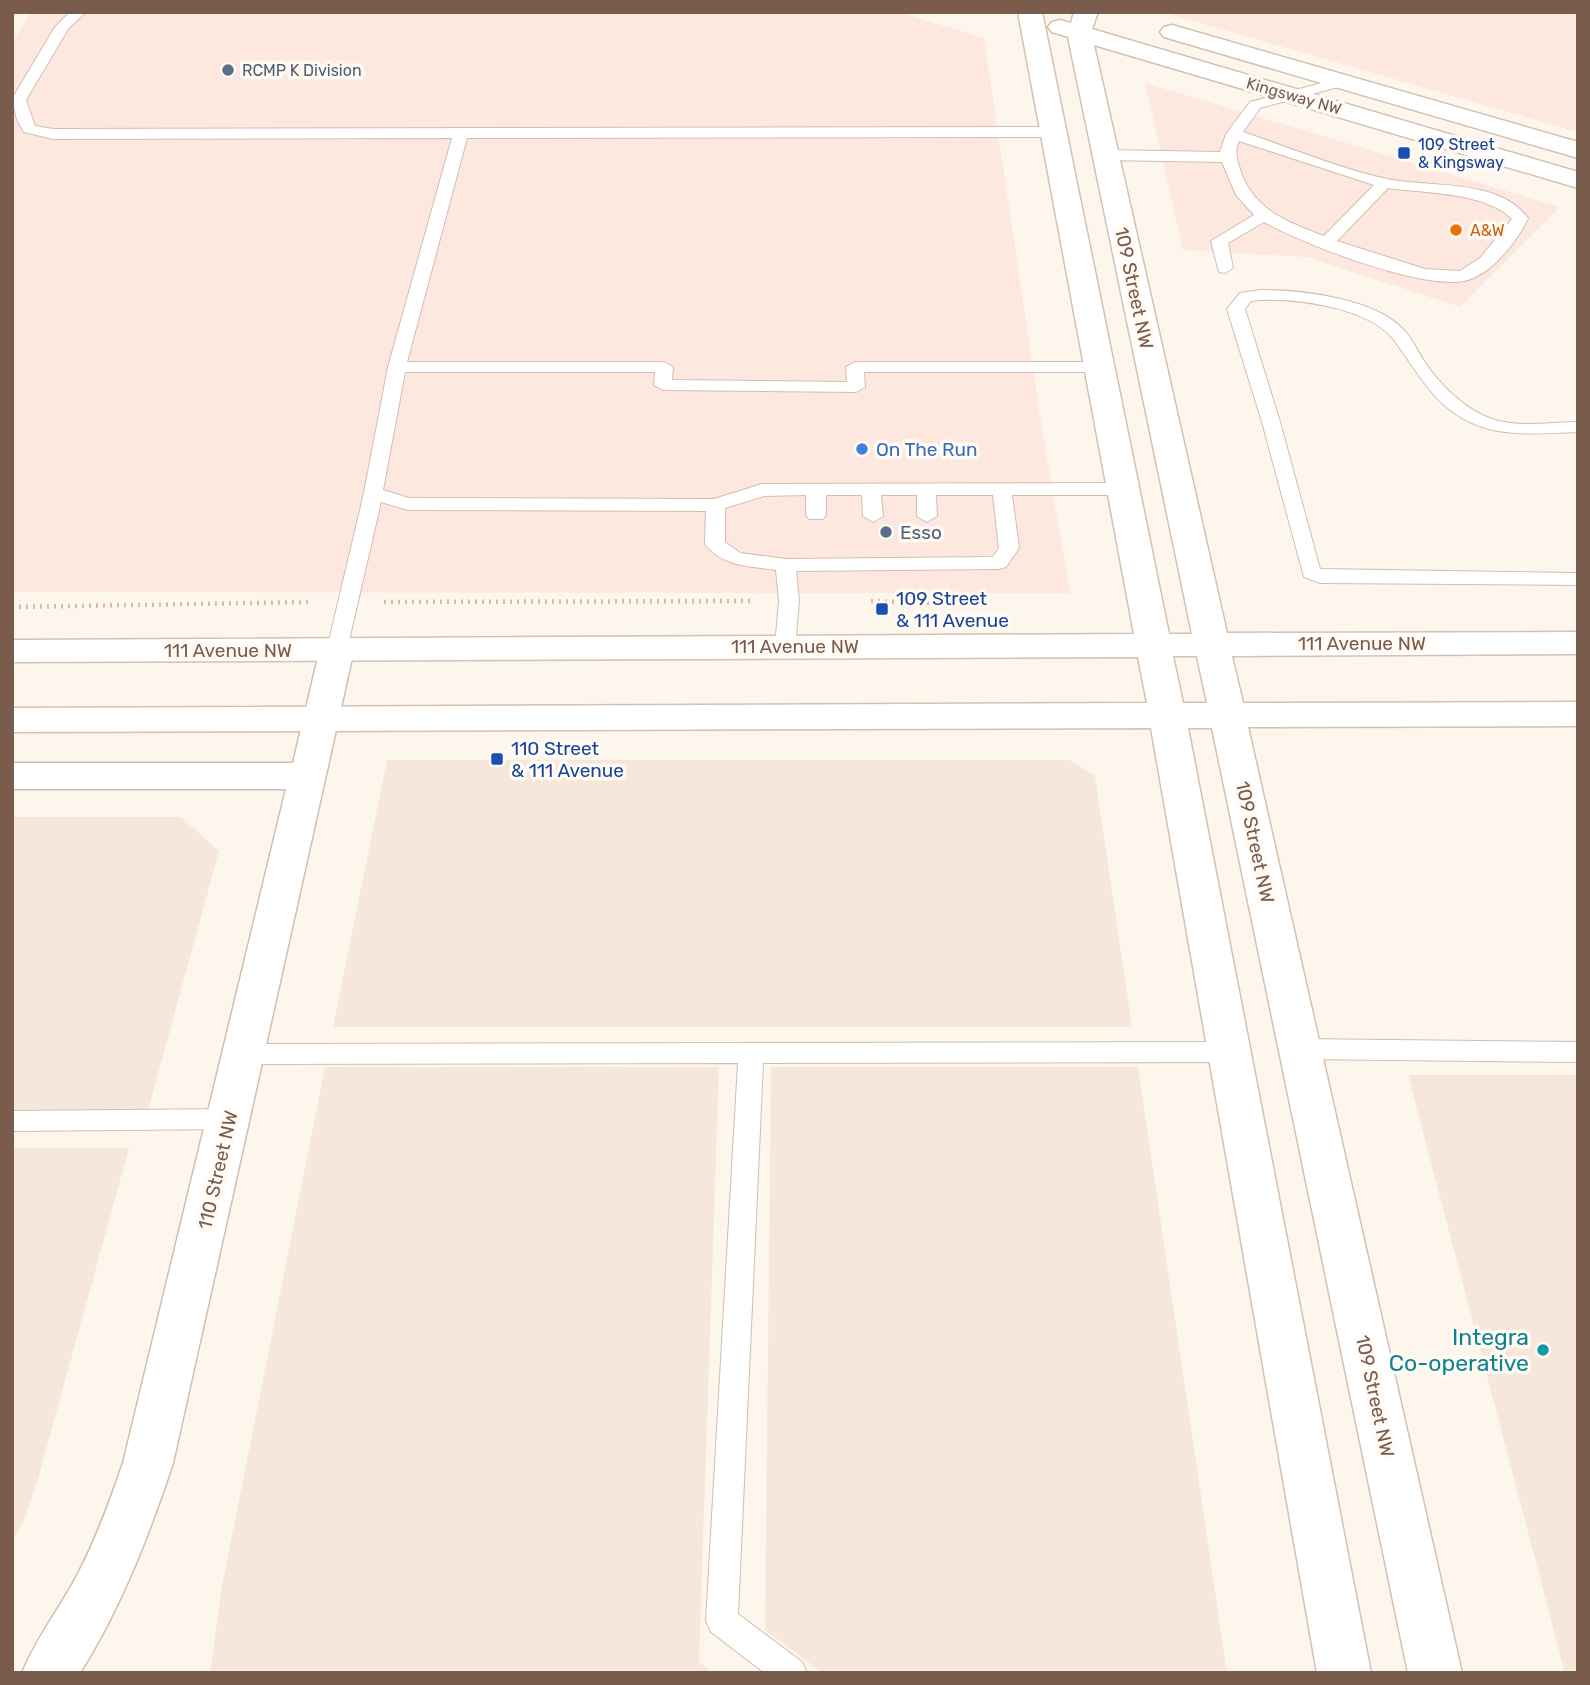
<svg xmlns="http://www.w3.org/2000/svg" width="1590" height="1685" font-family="Rubik,sans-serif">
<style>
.residential{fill:#f5e8da}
.commercial{fill:#fde8e0}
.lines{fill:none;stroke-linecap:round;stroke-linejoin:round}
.service-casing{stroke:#d1beb0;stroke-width:2}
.minor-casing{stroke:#d1beb0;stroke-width:3}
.secondary-casing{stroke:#d6c0b0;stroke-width:3}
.path{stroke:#d9b8a5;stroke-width:4.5;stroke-dasharray:2 5;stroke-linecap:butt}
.service{fill:#fff;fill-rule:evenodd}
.minor{fill:#fff;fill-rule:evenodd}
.secondary{fill:#fff;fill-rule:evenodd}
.service-dot{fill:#5c6f8a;stroke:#fffaf3;stroke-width:2.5}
.transit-dot{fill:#1a4fb4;stroke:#fffaf3;stroke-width:2.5}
.food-dot{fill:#e8710a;stroke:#fffaf3;stroke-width:2.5}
.shop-dot{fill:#3f7fe0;stroke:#fffaf3;stroke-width:2.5}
.culture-dot{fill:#0f9aa8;stroke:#fffaf3;stroke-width:2.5}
.labels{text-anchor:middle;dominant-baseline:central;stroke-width:7;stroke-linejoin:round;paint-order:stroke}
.far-service-label{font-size:16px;fill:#4e5e75;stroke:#fffaf3;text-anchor:start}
.far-street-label{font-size:16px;fill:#7a5c4d;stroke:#fffaf3}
.far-transit-label{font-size:16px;fill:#164399;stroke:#fffaf3;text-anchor:start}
.far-food-label{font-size:16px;fill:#c56008;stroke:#fffaf3;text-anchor:start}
.street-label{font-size:19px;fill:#7a5c4d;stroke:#fffaf3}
.shop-label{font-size:19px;fill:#366cbe;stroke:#fffaf3;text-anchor:start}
.service-label{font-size:19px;fill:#4e5e75;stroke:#fffaf3;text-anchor:start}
.transit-label{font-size:19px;fill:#164399;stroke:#fffaf3;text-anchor:start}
.near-culture-label{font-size:23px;fill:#0d838f;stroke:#fffaf3;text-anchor:end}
</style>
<rect width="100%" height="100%" fill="#fdf6ec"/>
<path class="residential" d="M 387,760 L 1070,760 L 1095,776 L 1132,1027 L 333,1027 Z
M 12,817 L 181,817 L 219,851 L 148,1111 L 12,1111 Z
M 325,1067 L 719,1067 L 699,1662 L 713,1673 L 210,1673 L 222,1586 Z
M 771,1067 L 1138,1067 L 1227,1673 L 823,1673 L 765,1630 Z
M 1408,1075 L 1578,1075 L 1578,1673 L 1565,1673 Z
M 12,1148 L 129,1148 L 38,1479 L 24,1520 L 12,1542 Z"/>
<path class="commercial" d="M 31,12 L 898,12 L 984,38 L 1041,423 L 1070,593 L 12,592 L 12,43 Z
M 1162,12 L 1578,12 L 1578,132 Z
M 1145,83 L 1560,207 L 1460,307 L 1307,257 L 1183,250 Z"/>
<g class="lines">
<defs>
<path id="service" d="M 70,12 L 86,12 L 68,29 L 26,100 L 35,126 L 53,129 L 1054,127 L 1062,132 L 1054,137 L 467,138 L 407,362 L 664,362 L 673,367 L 672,380 L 847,382 L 846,367 L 855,362 L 1099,362 L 1108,367 L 1099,372 L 864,372 L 865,387 L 856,392 L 663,390 L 654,385 L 655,372 L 405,372 L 383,490 L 409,498 L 714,499 L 762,484 L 1123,483 L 1132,489 L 1123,495 L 1012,495 L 1019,548 L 1006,567 L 999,569 L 796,571 L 799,601 L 795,646 L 792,651 L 778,651 L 775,646 L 779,601 L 776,570 C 751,566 722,567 705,544 L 706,511 L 408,510 L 381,502 L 347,649 L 344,654 L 330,654 L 327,649 L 364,493 L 388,367 L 452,138 L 53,139 L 24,132 L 17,120 L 12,99 L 55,27 ZM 806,495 L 806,515 L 809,519 L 823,519 L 826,515 L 826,495 L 862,495 L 863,516 L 873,522 L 883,516 L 881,495 L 917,495 L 917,516 L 927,522 L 937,516 L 936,495 L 993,495 L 999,548 L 993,557 L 786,559 L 740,553 L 725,542 L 725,508 L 764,496 Z
M 1344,77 L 1349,78 L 1351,81 L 1349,84 L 1260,108 L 1243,132 C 1288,147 1341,169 1387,179 C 1431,188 1498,178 1528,218 C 1518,241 1490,276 1464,281 C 1419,289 1306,245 1264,222 L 1228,243 L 1233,268 L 1225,273 L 1219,272 L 1211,241 L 1254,215 L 1236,195 L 1222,162 L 1105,160 L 1097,155 L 1105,150 L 1220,152 L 1226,134 L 1250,102 ZM 1239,141 L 1374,185 L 1324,236 C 1288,222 1255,211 1241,172 C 1237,160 1234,152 1239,141 ZM 1388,188 C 1424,193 1485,192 1512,219 L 1480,258 L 1460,271 L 1425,269 L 1337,241 Z
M 1261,290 C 1301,290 1374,298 1403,329 C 1412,338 1417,350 1424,361 C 1440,385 1464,409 1492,419 C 1518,428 1551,422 1578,422 L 1578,432 C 1542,433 1505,438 1472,423 C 1433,406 1417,370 1393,339 C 1368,307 1289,296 1251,301 L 1245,309 L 1280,422 L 1320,569 L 1578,573 L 1578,585 L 1320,583 L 1304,577 L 1262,422 L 1227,309 L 1240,293 Z
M 1299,1039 L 1578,1042 L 1578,1062 L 1299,1059 L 1290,1056 L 1287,1049 L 1290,1042 Z
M 1228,1042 L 1237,1045 L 1241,1052 L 1237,1059 L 1228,1062 L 763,1063 L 738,1614 L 802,1662 L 807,1673 L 765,1673 L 711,1632 L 706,1621 L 738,1063 L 245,1064 L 236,1061 L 232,1054 L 236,1047 L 245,1044 Z
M 230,1109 L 239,1112 L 243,1119 L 239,1126 L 230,1129 L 12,1131 L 12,1111 Z"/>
<path id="minor" d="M 337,638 L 349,641 L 354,649 L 173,1463 C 149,1535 121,1608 80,1673 L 22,1673 C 35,1641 56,1613 73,1583 C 94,1545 109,1504 123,1463 L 286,789 L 12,789 L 12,763 L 293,763 L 320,649 L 325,641 Z"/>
<path id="secondary" d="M 1018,12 L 1042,12 L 1169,634 L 1192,634 L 1068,37 L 1052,32 L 1048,27 L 1052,22 L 1060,20 L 1071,23 L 1074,12 L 1098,12 L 1092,29 L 1578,172 L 1578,188 L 1094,45 L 1227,633 L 1578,632 L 1578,654 L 1232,656 L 1243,703 L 1578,702 L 1578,726 L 1248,727 L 1462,1673 L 1408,1673 L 1212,728 L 1188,728 L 1371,1673 L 1317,1673 L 1151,728 L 12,732 L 12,708 L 1147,703 L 1138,657 L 12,662 L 12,640 L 1134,634 ZM 1173,656 L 1197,656 L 1207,703 L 1183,703 Z
M 1172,25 L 1578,142 L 1578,158 L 1164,37 L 1160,32 L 1164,27 Z"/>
</defs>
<use href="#service" class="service-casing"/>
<use href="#minor" class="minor-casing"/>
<use href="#secondary" class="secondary-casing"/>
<path class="path" d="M 871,601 L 974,604
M 384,602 L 753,601
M 12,607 L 312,602"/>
<use href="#service" class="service"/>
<use href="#minor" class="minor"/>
<use href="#secondary" class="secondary"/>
</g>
<g class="service-dot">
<circle cx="228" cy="70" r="7"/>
<circle cx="886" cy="532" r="7"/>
</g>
<g class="transit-dot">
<rect x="1397" y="146" width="14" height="14" rx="3.5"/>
<rect x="875" y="602" width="14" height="14" rx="3.5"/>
<rect x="490" y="752" width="14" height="14" rx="3.5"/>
</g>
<circle class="food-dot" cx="1456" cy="230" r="7"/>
<circle class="shop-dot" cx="862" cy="449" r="7"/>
<circle class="culture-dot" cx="1543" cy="1350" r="7"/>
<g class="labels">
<g class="far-service-label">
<text x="242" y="70">RCMP K Division</text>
</g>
<g class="far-street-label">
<text transform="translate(1294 96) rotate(16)">Kingsway NW</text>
</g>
<g class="far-transit-label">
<text x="1418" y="144">109 Street<tspan x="1418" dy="18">&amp; Kingsway</tspan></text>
</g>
<g class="far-food-label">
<text x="1470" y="230">A&amp;W</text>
</g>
<g class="street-label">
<text transform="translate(1134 288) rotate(78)">109 Street NW</text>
<text x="1362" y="643">111 Avenue NW</text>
<text x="795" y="646">111 Avenue NW</text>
<text x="228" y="650">111 Avenue NW</text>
<text transform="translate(1255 842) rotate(78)">109 Street NW</text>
<text transform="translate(218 1170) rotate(-77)">110 Street NW</text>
<text transform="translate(1375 1396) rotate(78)">109 Street NW</text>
</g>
<g class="shop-label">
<text x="876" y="449">On The Run</text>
</g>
<g class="service-label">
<text x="900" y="532">Esso</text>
</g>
<g class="transit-label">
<text x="896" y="598">109 Street<tspan x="896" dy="22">&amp; 111 Avenue</tspan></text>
<text x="511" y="748">110 Street<tspan x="511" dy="22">&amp; 111 Avenue</tspan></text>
</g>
<g class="near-culture-label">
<text x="1529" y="1337">Integra<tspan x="1529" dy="26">Co-operative</tspan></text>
</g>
</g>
<rect width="1590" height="1685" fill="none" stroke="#7a5c4d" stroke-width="28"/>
</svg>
